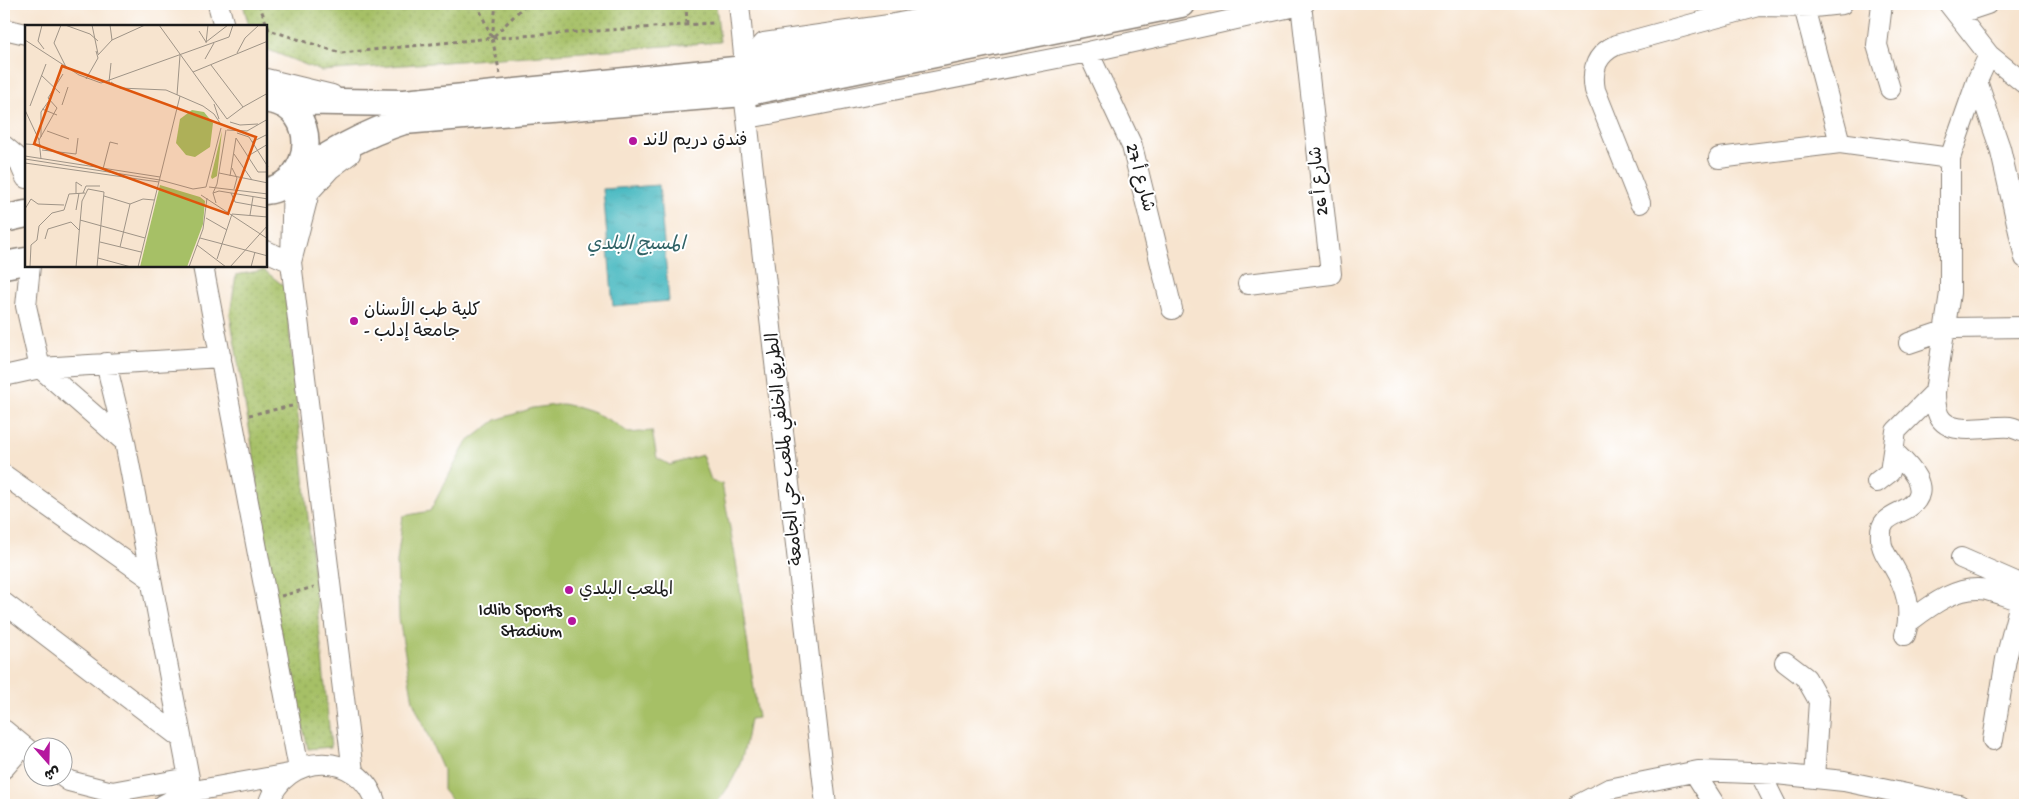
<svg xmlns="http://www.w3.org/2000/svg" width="2029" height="809" font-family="'Gochi Hand','Playpen Sans Arabic',sans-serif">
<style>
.grass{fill:#a6c066;stroke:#616e41}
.park{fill:url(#park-dots);stroke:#616e41}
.water{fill:url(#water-ripples);stroke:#336a6e}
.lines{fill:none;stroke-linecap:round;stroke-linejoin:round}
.minor-casing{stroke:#8a8076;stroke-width:22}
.major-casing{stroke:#8a8076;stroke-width:29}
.path{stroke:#8a8076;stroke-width:3;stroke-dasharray:4 4;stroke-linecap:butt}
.minor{stroke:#fff;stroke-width:20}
.major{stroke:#fff;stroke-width:26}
.poi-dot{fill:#b5179e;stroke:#fff;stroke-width:2}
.labels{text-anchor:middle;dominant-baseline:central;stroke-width:4;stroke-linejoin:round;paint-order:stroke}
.poi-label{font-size:18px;fill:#1c1c1c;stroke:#fff;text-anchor:start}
.street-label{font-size:18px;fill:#1c1c1c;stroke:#fff}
.water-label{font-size:19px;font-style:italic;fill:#316366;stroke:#fff}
.inset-road{fill:none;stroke:#9f9487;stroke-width:1}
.view{fill:#de560d;fill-opacity:0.15;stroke:#de560d;stroke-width:2.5}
.inset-edge{fill:none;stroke:#1c1c1c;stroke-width:2.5}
</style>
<defs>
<pattern id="park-dots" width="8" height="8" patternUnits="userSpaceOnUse" patternTransform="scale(1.25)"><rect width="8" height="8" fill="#a6c066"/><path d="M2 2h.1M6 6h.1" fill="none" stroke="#8ea458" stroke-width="1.8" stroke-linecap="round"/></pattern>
<pattern id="water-ripples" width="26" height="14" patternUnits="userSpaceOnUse" patternTransform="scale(1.25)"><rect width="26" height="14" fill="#4ab9c1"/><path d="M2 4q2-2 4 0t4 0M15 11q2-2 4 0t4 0" fill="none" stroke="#409ea5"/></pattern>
</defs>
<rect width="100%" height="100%" fill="#fff"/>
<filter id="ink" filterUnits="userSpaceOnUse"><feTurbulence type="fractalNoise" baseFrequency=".02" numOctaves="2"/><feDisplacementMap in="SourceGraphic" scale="10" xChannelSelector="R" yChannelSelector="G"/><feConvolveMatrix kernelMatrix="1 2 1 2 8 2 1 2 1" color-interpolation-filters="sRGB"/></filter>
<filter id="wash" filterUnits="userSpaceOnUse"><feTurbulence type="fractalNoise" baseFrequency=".0096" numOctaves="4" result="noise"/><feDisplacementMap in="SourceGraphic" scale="20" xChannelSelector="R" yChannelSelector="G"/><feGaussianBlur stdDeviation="1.12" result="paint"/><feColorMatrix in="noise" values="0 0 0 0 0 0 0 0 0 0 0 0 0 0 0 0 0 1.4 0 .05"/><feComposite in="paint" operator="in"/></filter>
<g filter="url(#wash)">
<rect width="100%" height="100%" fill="#f7e4cf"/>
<path class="grass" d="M 563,404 C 590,410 606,416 629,433 L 652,431 L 657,458 L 670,465 L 702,455 L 711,480 L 722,484 L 736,561 L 758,718 L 750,719 C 744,756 739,776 715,805 L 456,805 L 443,790 L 443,770 L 413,701 L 399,618 L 397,562 L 403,516 L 430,511 L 466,443 L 496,420 L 533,408 Z"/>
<path class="park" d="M 243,4 L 716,4 L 720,42 L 321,71 L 266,49 L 266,26 L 249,26 Z
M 264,270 L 285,287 L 331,747 L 308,749 L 274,602 L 251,439 L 230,315 L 236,275 Z"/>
<path class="water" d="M 659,185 L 669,301 L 613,306 L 603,189 Z"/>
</g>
<g filter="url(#ink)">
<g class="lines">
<defs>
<path id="minor" d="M 218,4 L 224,26
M 739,4 L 745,65 L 744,93 L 826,805
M 1882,4 L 1877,45 L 1890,89
M 1949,4 L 1989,55 L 2025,84
M 1804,7 L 1840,143
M 1957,14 L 1987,4
M 4,29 L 26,34
M 1088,52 L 1132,146 L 1172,309
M 1989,55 L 1977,81 L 1950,158 L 1950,293 L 1935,392 C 1935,400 1935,408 1939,416 C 1950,438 1990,425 2010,427 C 2015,428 2020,431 2025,432
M 745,65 L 764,43 L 889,25 L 998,4
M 266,79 L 332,95
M 1977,81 L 2000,148 L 2025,258
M 748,118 L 1088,52 L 1304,4
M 4,146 L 17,157 L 26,178
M 1719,158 L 1840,143 L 1950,158
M 293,177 L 291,262 L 353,772
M 1640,203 L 1595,90 C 1591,69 1597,54 1616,45 L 1759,6 L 1814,7 L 1842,4
M 266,251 L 291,262 L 309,192 L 330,169 L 350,154
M 30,266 L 26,306 L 40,368 L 125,442
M 203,266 L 299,769
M 1248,284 L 1331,274 L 1301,4
M 1909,343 L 1953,328 L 2025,327
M 106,363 L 125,442 L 189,778 L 188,792
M 4,376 L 40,368 L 221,357
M 1893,451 C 1907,464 1935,489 1909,507 C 1895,516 1879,517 1881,538 C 1881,549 1887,557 1893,566 C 1906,588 1913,610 1905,635
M 4,475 L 151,579
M 1877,482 L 1890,472 L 1896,431 L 1935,392
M 1961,558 L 2025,586
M 4,603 L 181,738
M 1910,621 C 1931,605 1959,584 1987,590 C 1999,593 2010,598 2021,601
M 1785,662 L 1806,678 L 1819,701 L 1814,778
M 4,730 L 32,753
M 1993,740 L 2006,659 L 2025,583
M 4,768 L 23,746
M 1694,772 L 1715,805
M 1760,773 L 1776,805
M 62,776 L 69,781 L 112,792 L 189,778
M 163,805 L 188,792 L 289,774
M 268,805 C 284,751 361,749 376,805
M 1578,805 L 1609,789 L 1698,771 L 1776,774 L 1844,781 L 1959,805"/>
<path id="major" d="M 274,101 L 404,103 L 745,69 L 1075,4
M 293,177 C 330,154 363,134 404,121 L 744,93 L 1181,4
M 266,191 C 315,184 321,107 269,100
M 4,219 L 26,214
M 4,265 L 26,261"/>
</defs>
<use href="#minor" class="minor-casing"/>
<use href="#major" class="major-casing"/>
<path class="path" d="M 259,4 L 269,30 L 341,53 L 492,38 L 713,23
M 477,4 L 492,38
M 686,4 L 687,24
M 492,38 L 496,4
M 500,74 L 492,38 L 526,4
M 249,415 L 292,406
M 281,596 L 314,587"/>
<use href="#minor" class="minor"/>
<use href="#major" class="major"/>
</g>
</g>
<g class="poi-dot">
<circle cx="633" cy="141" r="5"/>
<circle cx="354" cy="321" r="5"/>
<circle cx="569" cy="590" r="5"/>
<circle cx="572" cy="621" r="5"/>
</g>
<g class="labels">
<g class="poi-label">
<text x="643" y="141">فندق دريم لاند</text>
<text x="364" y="311">كلية طب الأسنان<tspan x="364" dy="21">- جامعة إدلب</tspan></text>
<text x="579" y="590">الملعب البلدي</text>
<text x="562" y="611" text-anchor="end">Idlib Sports<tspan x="562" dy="21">Stadium</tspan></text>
</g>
<g class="street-label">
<text transform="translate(1139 178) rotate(75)">شارع أ 27</text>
<text transform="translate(1320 181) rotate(-96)">شارع أ 26</text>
<text transform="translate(786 449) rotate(-96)">الطريق الخلفي لملعب حي الجامعة</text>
</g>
<g class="water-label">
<text x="636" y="245">المسبح البلدي</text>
</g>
</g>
<g transform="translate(25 25)">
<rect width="242" height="242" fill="#f7e4cf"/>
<path d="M 167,85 L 179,87 L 188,98 L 185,122 L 170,132 L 161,130 L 151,118 L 155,94 Z" fill="#a6c066"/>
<path d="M 197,106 L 192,151 L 187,154 L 186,152 ZM 135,160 L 175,172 L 180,176 L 178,199 L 162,242 L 115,242 Z" fill="#a6c066"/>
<path class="inset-road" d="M 17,0 L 13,16 L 19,24M 36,0 L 29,18 L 41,42M 40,0 L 65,9 L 73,16M 67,0 L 73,29M 134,0 L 202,94M 174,6 L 181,17 L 203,0M 0,15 L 54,50 L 76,58 L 204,12 L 208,0M 87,15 L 120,0M 181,18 L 183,0M 212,28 L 220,13 L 234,0M 73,30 L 87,15 L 85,0M 180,34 L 189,18M 186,40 L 218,82 L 243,68M 168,47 L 243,16M 16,50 L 35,68M 61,54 L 73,33 L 71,26M 84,57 L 86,38M 86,57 L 95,63 L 141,65 L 178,81 L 189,89 L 195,98M 152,70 L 155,30M 189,79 L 194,94M 37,80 L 43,62M 5,81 L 21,39M 17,84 L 32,90M 0,85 L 14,115 L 16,134M 202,94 L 218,82M 205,97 L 215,100 L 233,99M 202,105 L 222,106 L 243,94M 22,106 L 44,114M 212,108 L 224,112 L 243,142M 16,112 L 16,87 L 23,77M 211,113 L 233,147 L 243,147M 14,115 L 32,83 L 23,73 L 38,49M 227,117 L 243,109M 1,119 L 16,120M 17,125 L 51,129 L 53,113M 209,129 L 227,155M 0,131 L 135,152M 223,131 L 243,119M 0,134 L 135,155 L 168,164 L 181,162M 0,138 L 134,157M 207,143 L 212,153 L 209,164M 78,144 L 85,117 L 93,119M 194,148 L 243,158M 205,151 L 211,113M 181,162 L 196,103M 184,162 L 243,169M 51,168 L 51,157 L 57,161M 58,168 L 61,161 L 75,161M 188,168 L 194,166 L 243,174M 206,168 L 210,177 L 243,183M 176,170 L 243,214M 79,171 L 105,179 L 118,174 L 129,175M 191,178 L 188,168 L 192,159 L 201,105M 0,184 L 6,174 L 13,179 L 39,180M 51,185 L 54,168M 225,190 L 228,172M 181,193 L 202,205M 55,195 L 120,213M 175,213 L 243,231M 20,214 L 23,204 L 46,197 L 54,205M 75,217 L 116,227M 172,220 L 201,242M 95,222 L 105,179M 73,233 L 106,242M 192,234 L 207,189 L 243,192M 5,242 L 6,220 L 12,215 L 14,201 L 27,188 L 39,185 L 44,169 L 60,168M 51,242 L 57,176 L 63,164 L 79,167M 72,242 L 79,167M 113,242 L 155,71M 164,242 L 178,204 L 182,173M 205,242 L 243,200M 226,242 L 230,227"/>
<path class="view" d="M 37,41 L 231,112 L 203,189 L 9,119 Z"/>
<rect width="242" height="242" class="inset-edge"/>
</g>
<rect width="2029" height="809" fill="none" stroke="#fff" stroke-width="20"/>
<g transform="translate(48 762) rotate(160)"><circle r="24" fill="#ffffff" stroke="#a4a4a4"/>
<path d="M0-4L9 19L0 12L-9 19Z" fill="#b5179e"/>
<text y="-8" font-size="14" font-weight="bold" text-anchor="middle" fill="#1c1c1c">ش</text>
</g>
</svg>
